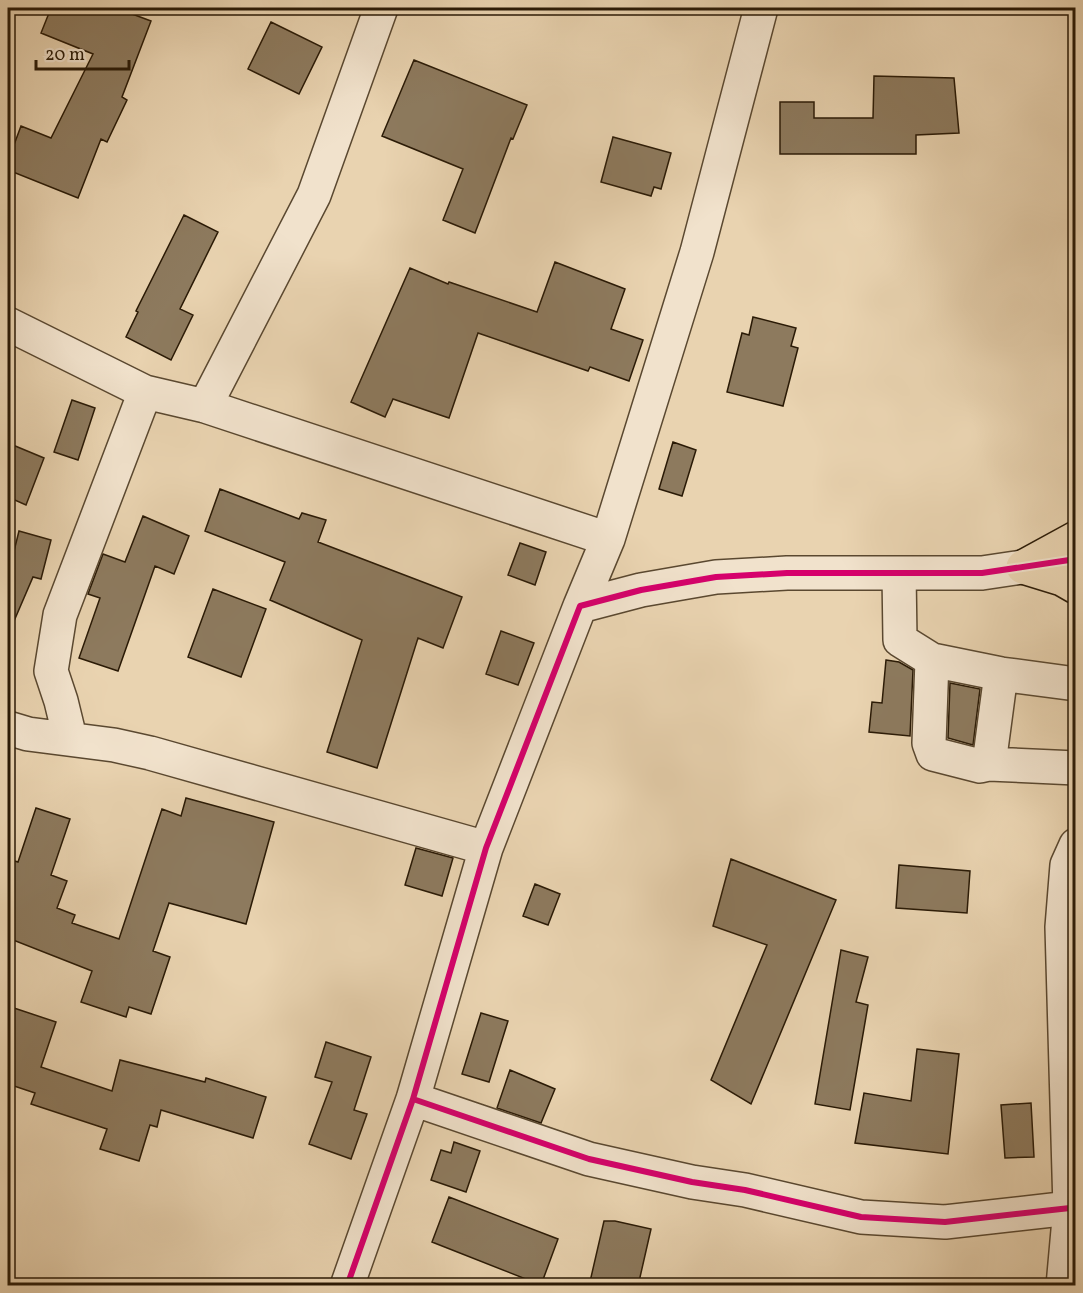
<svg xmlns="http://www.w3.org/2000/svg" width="1083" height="1293" font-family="Vollkorn,serif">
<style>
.building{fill:#8d7a5e;stroke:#2a1a06;stroke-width:1.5}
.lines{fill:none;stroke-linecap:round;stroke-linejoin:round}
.minor-casing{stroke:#5a4830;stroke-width:36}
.major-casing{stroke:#2a1a06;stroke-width:36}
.minor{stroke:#f1e2cc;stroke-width:33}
.major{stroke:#e9d3b0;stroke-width:33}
.cycleway-casing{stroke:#f1e2cc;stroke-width:10}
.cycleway{stroke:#d6006c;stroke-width:6}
</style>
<rect width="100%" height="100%" fill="#e9d3b0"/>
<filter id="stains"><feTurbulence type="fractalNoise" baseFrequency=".00333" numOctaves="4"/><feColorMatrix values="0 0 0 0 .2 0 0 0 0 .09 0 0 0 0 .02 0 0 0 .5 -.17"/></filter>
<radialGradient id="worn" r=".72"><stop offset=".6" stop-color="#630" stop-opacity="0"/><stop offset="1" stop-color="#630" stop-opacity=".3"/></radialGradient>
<path class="building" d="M 51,8 L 116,8 L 151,21 L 122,97 L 127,100 L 107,142 L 101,139 L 78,198 L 8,170 L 8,161 L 21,126 L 51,138 L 93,54 L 41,33 Z
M 271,22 L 322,47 L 299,94 L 248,69 Z
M 414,60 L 527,105 L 513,139 L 511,138 L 475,233 L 443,220 L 463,169 L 382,136 Z
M 874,76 L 954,78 L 959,133 L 916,135 L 916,154 L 780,154 L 780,102 L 814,102 L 814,118 L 873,118 Z
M 613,137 L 671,153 L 661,189 L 654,187 L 651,196 L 601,182 Z
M 184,215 L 218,232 L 180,309 L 193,315 L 171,360 L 126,337 L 138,312 L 136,311 Z
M 555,262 L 625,289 L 611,329 L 643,340 L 629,381 L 590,367 L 588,371 L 478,333 L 449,418 L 393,399 L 385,417 L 351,402 L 410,268 L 448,284 L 449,282 L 537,312 Z
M 753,317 L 796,328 L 791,346 L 798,348 L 783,406 L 727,392 L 742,333 L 749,335 Z
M 72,400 L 95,408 L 78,460 L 54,452 Z
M 673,442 L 696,450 L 682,496 L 659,489 Z
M 8,443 L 44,458 L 26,505 L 8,497 Z
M 220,489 L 299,519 L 302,513 L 326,520 L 318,542 L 462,597 L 443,648 L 418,638 L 377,768 L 327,752 L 362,640 L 270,600 L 285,562 L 205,531 Z
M 143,516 L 189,536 L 174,574 L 155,566 L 118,671 L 79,658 L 100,598 L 88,594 L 103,554 L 125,562 Z
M 19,531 L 51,540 L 41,579 L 33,577 L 8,635 L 8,575 Z
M 520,543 L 546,552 L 535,585 L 508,575 Z
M 213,589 L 266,609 L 241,677 L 188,657 Z
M 501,631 L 534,643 L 518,685 L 486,674 Z
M 886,660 L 899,662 L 913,670 L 910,736 L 869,732 L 872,702 L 882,703 Z
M 950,683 L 980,689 L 973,745 L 948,738 Z
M 186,798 L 274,822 L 246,924 L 169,903 L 153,951 L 170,957 L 151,1014 L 129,1007 L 126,1017 L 81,1002 L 92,971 L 8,938 L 8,859 L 18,862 L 36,808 L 70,819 L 51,875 L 67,881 L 57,908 L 75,915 L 72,923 L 119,939 L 162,809 L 181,816 Z
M 416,848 L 453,858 L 442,896 L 405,885 Z
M 731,859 L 836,900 L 751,1104 L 711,1080 L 767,945 L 713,926 Z
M 899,865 L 970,871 L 967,913 L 896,908 Z
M 535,884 L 560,894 L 548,925 L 523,916 Z
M 841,950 L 868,957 L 856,1002 L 868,1005 L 850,1110 L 815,1104 Z
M 8,1006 L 56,1022 L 41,1067 L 112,1091 L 120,1060 L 205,1082 L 206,1078 L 266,1097 L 253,1138 L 161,1110 L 157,1127 L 150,1125 L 139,1161 L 100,1149 L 107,1129 L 31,1104 L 35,1093 L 8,1084 Z
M 481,1013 L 508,1021 L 489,1082 L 462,1074 Z
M 326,1042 L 371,1057 L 354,1110 L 367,1114 L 351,1159 L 309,1144 L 332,1082 L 315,1077 Z
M 917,1049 L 959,1054 L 948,1154 L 855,1143 L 864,1093 L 911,1101 Z
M 510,1070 L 555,1089 L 541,1123 L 497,1108 Z
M 1031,1103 L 1034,1157 L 1005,1158 L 1001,1105 Z
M 454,1142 L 480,1151 L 466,1192 L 431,1180 L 441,1150 L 451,1153 Z
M 449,1197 L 558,1239 L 541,1285 L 432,1242 Z
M 604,1221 L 615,1221 L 651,1229 L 638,1286 L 589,1286 Z"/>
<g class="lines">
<defs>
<path id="minor" d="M 8,324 L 145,392 L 60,615 L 51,671 L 61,701 L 70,738
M 145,392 L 205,406 L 608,539
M 205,406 L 314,195 L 381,8
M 899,573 L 900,640 L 932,660 L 1001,674 L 1076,684
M 580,606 L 608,539 L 697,252 L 761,8
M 932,660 L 929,743 L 933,754 L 980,766 L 989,764 L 1001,674
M 8,728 L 28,734 L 114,745 L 150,753 L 486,848
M 989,764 L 1076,768
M 413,1099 L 589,1159 L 692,1182 L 745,1190 L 861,1217 L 945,1222 L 1070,1208
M 347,1286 L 413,1099 L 486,848 L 580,606 L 641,590 L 716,577 L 787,573 L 982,573 L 1076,559
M 1063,1286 L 1070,1208 L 1062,927 L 1067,865 L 1076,845"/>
<path id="major" d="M 1023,567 L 1076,538
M 1023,567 L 1062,579 L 1076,587"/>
</defs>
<use href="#minor" class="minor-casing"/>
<use href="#major" class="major-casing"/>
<use href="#minor" class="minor"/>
<use href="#major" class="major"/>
<defs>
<path id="cycleway" d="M 413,1099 L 589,1159 L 692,1182 L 745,1190 L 861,1217 L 945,1222 L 1070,1208
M 347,1286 L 413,1099 L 486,848 L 580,606 L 641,590 L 716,577 L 787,573 L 982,573 L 1076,559"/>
</defs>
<use href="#cycleway" class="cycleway-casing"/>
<use href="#cycleway" class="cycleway"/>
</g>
<rect width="1083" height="1293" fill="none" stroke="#e9d3b0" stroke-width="30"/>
<rect x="9" y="9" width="1065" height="1275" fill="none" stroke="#2a1a06" stroke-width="3"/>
<rect x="15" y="15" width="1053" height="1263" fill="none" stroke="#2a1a06" stroke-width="1.5"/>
<path d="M36 60v9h93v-9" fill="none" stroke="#2a1a06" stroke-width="3"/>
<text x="45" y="60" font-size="18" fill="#2a1a06" stroke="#f1e2cc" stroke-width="4.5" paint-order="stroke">20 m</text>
<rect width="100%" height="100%" filter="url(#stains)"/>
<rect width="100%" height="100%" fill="url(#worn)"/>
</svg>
